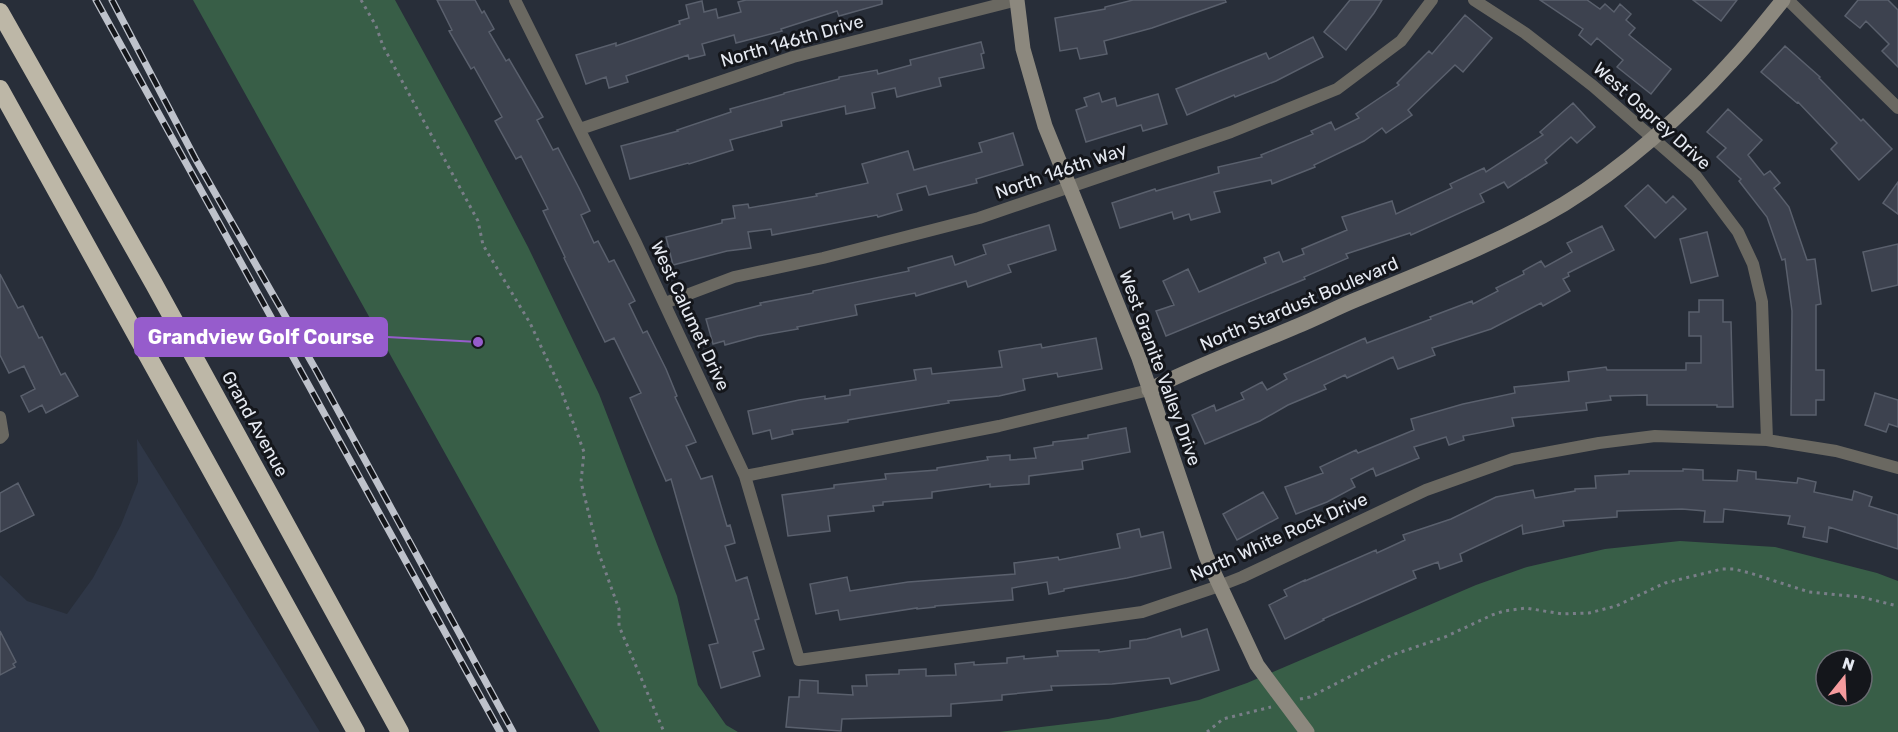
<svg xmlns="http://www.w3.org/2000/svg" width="1898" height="732" font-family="Rubik,sans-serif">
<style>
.built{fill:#2f3747}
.green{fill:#385e47;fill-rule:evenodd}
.building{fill:#3d424f;stroke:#5a606d;stroke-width:1.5}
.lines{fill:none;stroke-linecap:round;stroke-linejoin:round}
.path{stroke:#797e88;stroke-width:3;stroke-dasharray:3 4.5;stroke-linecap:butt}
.street{stroke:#6a6861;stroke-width:12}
.secondary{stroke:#8c887e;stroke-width:15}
.highway{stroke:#bdb7a7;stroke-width:18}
.rail-casing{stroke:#bec2cb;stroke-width:7}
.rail{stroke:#14161b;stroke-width:4.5;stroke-dasharray:14;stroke-linecap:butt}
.labels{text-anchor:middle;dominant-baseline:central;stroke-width:6;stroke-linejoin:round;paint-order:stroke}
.street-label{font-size:18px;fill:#e6eaf2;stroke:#14161b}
.leader{fill:none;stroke:#965ccc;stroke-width:2}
.callout-dot{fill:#965ccc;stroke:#14161b;stroke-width:2}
.callout{fill:#965ccc;stroke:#965ccc;stroke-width:2}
.callout-label{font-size:20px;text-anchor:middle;font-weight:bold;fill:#fff}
</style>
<rect width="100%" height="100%" fill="#282e39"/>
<path class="built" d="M 137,439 L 320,732 L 0,732 L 0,575 L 27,601 L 67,614 L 93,578 L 121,525 L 138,482 Z"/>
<path class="green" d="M 193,0 L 395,0 L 468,133 L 528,247 L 599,394 L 677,596 L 698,685 L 726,725 L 738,732 L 600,732 Z
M 1680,541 L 1775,547 L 1877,573 L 1898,581 L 1898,732 L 999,732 L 1108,719 L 1199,700 L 1247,683 L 1476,585 L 1527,567 L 1605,549 ZM 1826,660 L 1862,660 L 1862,696 L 1826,696 Z"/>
<path class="building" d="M 437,0 L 475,0 L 482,13 L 484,11 L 494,29 L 489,32 L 506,61 L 509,59 L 543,117 L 537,120 L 553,150 L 558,148 L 579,188 L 590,211 L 581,215 L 594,243 L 598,241 L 609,262 L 614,260 L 635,301 L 629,304 L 643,333 L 647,331 L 666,369 L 677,396 L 675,397 L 696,442 L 686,446 L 701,479 L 712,476 L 727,526 L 730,525 L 735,543 L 725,546 L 736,581 L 747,577 L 759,619 L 755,620 L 764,649 L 753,652 L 760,676 L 721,688 L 709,645 L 718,643 L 671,479 L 666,481 L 630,398 L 641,393 L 614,338 L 605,342 L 564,258 L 565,257 L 543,211 L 548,209 L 521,156 L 516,159 L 495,121 L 502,117 L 474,67 L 471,69 L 449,31 L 452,30 Z
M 746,0 L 882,0 L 882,4 L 839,16 L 837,11 L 781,29 L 782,31 L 736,43 L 734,35 L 702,44 L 705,55 L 689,59 L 688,55 L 626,76 L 628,82 L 609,88 L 606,77 L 586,84 L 576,55 L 616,43 L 616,46 L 680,24 L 679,21 L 689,18 L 686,5 L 702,1 L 704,12 L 716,9 L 718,18 L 741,12 L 738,2 Z
M 1133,0 L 1225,0 L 1226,2 L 1152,28 L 1104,41 L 1107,54 L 1080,59 L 1077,48 L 1060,51 L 1055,18 L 1105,9 L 1105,7 Z
M 1350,0 L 1382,0 L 1374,13 L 1346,50 L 1324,32 Z
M 1540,0 L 1587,0 L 1600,9 L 1605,4 L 1614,12 L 1620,4 L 1631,14 L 1626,20 L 1635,28 L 1629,35 L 1671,69 L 1651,94 L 1617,67 L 1623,60 L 1597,38 L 1591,45 L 1579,35 L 1583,29 Z
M 1693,0 L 1737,0 L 1721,21 Z
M 1858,0 L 1888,0 L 1898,10 L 1898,67 L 1882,51 L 1889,44 L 1866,21 L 1860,28 L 1845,16 Z
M 1465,15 L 1492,38 L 1463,72 L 1455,65 L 1408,110 L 1412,115 L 1386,133 L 1382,128 L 1364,141 L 1314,165 L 1315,167 L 1272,184 L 1271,180 L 1214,192 L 1220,212 L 1191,220 L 1189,214 L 1174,219 L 1172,212 L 1120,228 L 1112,203 L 1155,189 L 1156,191 L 1219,173 L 1218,167 L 1262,157 L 1261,155 L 1313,134 L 1311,131 L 1331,122 L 1335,130 L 1359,118 L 1356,114 L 1399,85 L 1397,83 L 1429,51 L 1432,54 Z
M 1313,37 L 1323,57 L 1276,81 L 1235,97 L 1234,95 L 1187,115 L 1176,89 L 1266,53 L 1269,59 Z
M 981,42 L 984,53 L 981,54 L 984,68 L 939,78 L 941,86 L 897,97 L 895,88 L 872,93 L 875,108 L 846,114 L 845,106 L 781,121 L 782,126 L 730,140 L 733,150 L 689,164 L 688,163 L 630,179 L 621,146 L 678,131 L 677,130 L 731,112 L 730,109 L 784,94 L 784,93 L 839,79 L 839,77 L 877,70 L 878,74 L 911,65 L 910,60 Z
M 1785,46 L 1820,77 L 1819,78 L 1861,121 L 1863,119 L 1892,149 L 1859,180 L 1831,149 L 1837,143 L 1798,102 L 1797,103 L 1761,72 Z
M 1099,93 L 1102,102 L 1115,98 L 1117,106 L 1158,94 L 1167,124 L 1143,131 L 1141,125 L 1086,142 L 1076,110 L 1087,106 L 1084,98 Z
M 1573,103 L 1595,127 L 1577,143 L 1571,137 L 1545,160 L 1547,163 L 1508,188 L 1504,182 L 1480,194 L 1484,202 L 1411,235 L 1410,233 L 1346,254 L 1348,258 L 1304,277 L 1305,279 L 1166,336 L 1156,311 L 1174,305 L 1163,281 L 1188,269 L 1199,292 L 1266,263 L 1264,258 L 1279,252 L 1283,262 L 1304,254 L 1302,249 L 1347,230 L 1342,217 L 1392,201 L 1396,214 L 1452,188 L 1450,184 L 1484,168 L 1486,172 L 1543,135 L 1540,132 Z
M 1728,109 L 1762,140 L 1748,155 L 1764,175 L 1770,171 L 1780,183 L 1774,188 L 1789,207 L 1807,260 L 1815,259 L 1821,304 L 1816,305 L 1816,370 L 1824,370 L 1824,400 L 1816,400 L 1816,415 L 1791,415 L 1792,311 L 1785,259 L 1782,260 L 1767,217 L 1739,181 L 1741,179 L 1717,157 L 1726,148 L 1707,132 Z
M 1013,133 L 1023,165 L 976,179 L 977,183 L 929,195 L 926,186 L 897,194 L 902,210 L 878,217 L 877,215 L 772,235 L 771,229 L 748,232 L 751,248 L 727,251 L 673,265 L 666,237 L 722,223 L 722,220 L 735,218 L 733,206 L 748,204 L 749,208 L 817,196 L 816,194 L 868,183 L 862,164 L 908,151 L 914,170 L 982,152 L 979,143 Z
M 1898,182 L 1898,214 L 1883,203 Z
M 1648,185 L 1666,203 L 1673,196 L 1686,209 L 1655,238 L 1625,206 Z
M 1049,225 L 1056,250 L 1008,265 L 1011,272 L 968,287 L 966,281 L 916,296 L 915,293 L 855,305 L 857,315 L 797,327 L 798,329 L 758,336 L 725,345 L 724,341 L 713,344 L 706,319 L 761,305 L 760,303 L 813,293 L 813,291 L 909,271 L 908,268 L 952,256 L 955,265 L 986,254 L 983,245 Z
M 1602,226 L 1614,250 L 1568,273 L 1569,276 L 1563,279 L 1570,291 L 1543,306 L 1541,303 L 1491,329 L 1432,348 L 1435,355 L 1398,369 L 1393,357 L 1347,378 L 1345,375 L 1324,385 L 1326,389 L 1288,405 L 1260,421 L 1205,444 L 1192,415 L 1214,405 L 1216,411 L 1244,399 L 1241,393 L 1262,382 L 1267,390 L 1287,379 L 1284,374 L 1365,338 L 1367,343 L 1431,319 L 1430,317 L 1472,301 L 1473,304 L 1498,291 L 1496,288 L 1524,274 L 1523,271 L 1541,261 L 1545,267 L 1572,252 L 1567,243 Z
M 1707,232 L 1718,276 L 1691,283 L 1680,239 Z
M 1898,244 L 1898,285 L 1872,291 L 1863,252 Z
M 0,274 L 18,308 L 23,306 L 39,338 L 42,337 L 61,375 L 65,373 L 78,396 L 46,413 L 42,405 L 29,412 L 21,396 L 35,389 L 24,366 L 9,373 L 0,355 Z
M 1699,300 L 1723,300 L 1723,322 L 1731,322 L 1733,407 L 1717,407 L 1717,405 L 1647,405 L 1647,395 L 1610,396 L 1611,400 L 1586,403 L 1587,410 L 1512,418 L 1514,426 L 1463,436 L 1464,440 L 1449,445 L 1446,437 L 1414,447 L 1419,458 L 1376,476 L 1373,468 L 1351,479 L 1355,487 L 1327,502 L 1296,514 L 1285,487 L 1323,473 L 1320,467 L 1356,450 L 1358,453 L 1414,430 L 1411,419 L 1463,404 L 1515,393 L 1514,387 L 1569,381 L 1568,372 L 1606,367 L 1607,370 L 1686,370 L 1686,363 L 1701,363 L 1701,336 L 1689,336 L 1689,312 L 1699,312 Z
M 1096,338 L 1102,369 L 1058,377 L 1057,373 L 1023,379 L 1025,390 L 999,396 L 948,401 L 949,403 L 848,420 L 848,422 L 792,430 L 793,434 L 772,439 L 770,430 L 753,434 L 748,411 L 799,400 L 825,396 L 825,399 L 850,395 L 850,390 L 916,380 L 914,370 L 931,368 L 932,374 L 1002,367 L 999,351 L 1041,344 L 1042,348 Z
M 1875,393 L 1898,400 L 1898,427 L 1889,424 L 1886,432 L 1865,425 Z
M 1126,428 L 1130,452 L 1082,461 L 1083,469 L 1029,476 L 1029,484 L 990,487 L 990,484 L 932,492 L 932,498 L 883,502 L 883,505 L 873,506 L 874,511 L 828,516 L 830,531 L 788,536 L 782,495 L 834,488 L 834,485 L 886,479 L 885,474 L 937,470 L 937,468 L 988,460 L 987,457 L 1010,455 L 1010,460 L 1036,458 L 1034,448 L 1053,445 L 1053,442 L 1088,438 L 1088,435 Z
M 1683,469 L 1703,470 L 1703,480 L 1737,481 L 1738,470 L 1756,472 L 1756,479 L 1797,483 L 1798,478 L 1816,482 L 1814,492 L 1852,500 L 1854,491 L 1872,497 L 1869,506 L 1898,515 L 1898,549 L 1829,527 L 1827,542 L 1803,537 L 1805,527 L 1788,524 L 1790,516 L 1724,509 L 1723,522 L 1704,522 L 1705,511 L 1682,509 L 1617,511 L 1617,517 L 1563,521 L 1564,526 L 1523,534 L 1522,525 L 1460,554 L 1462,561 L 1440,569 L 1438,562 L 1413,571 L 1416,578 L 1323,619 L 1324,620 L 1285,639 L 1269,605 L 1287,596 L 1284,590 L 1305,580 L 1305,581 L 1376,550 L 1377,553 L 1405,540 L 1403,535 L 1451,519 L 1496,497 L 1533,490 L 1535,498 L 1575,491 L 1575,489 L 1596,488 L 1595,476 L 1629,474 L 1629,471 L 1683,471 Z
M 18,483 L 34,515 L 0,532 L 0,493 Z
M 1263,492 L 1278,518 L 1237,540 L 1223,514 Z
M 1139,529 L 1141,537 L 1163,532 L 1171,568 L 1127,578 L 1064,589 L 1064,591 L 1049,594 L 1047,582 L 1012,588 L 1013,600 L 935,606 L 935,607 L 917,609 L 917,608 L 840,620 L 838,610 L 816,614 L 810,584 L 847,577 L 850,591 L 908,582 L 1015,574 L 1014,563 L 1058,557 L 1059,560 L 1120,548 L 1117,534 Z
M 1180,629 L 1182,637 L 1207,629 L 1219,670 L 1171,684 L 1169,678 L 1112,684 L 1051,686 L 1052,690 L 1002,695 L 1002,700 L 951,704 L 951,716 L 842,719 L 841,731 L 786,727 L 789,697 L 799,697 L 800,680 L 818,681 L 818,693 L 853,695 L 852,686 L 867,686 L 866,675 L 899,674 L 899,670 L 926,669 L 926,676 L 956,675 L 955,664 L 974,662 L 974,665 L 1007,663 L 1007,658 L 1024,656 L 1024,659 L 1058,656 L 1057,651 L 1099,650 L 1099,652 L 1130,648 L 1130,641 L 1147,639 Z
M 0,631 L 16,662 L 13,664 L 15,667 L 0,675 Z"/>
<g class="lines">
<path class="path" d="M 361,0 L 376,26 L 383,46 L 478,221 L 483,245 L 530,323 L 560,387 L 584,452 L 581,482 L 598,551 L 619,609 L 619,626 L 664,732
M 1300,699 L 1310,697 L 1392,655 L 1445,637 L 1492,615 L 1504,611 L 1526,608 L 1562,614 L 1589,613 L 1616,606 L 1665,583 L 1722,569 L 1734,569 L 1750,573 L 1809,592 L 1861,597 L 1898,606
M 1207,732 L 1223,719 L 1271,707"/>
<path class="street" d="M 515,0 L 636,243 L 745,476 L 799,660 L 1142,612 L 1219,586 L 1242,577 L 1426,490 L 1513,459 L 1599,443 L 1655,436 L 1767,440 L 1836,451 L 1898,468
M 1474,0 L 1525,33 L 1593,86 L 1696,176 L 1738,232 L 1753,264 L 1762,302 L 1767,440
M 1788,0 L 1898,108
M 580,129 L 793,57 L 1017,0
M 665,303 L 734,277 L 823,258 L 979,218 L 1231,132 L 1337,89 L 1401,41 L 1432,0
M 0,417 L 3,435 L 0,438
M 745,476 L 999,426 L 1149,390"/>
<path class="secondary" d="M 1017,0 L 1023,49 L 1045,126 L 1139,358 L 1206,556 L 1257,665 L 1307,732
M 1149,390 C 1196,366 1246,348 1295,327 C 1315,319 1334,309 1353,301 C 1425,271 1497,244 1564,204 C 1623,168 1684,114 1730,63 C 1749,43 1766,21 1783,0"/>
<path class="highway" d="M 0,12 L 154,284 L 400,732
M 0,89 L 356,732"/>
<defs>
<path id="rail" d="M 96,0 L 500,732
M 112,0 L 195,158 L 316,370 L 513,732"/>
</defs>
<use href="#rail" class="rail-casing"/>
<use href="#rail" class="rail"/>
</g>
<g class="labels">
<g class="street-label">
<text transform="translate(792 41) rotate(-16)">North 146th Drive</text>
<text transform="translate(1652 116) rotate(42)">West Osprey Drive</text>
<text transform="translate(1061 171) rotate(-19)">North 146th Way</text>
<text transform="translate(1299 304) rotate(-23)">North Stardust Boulevard</text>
<text transform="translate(690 316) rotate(65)">West Calumet Drive</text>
<text transform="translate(1160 368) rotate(70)">West Granite Valley Drive</text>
<text transform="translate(255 424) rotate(61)">Grand Avenue</text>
<text transform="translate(1279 537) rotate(-24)">North White Rock Drive</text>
</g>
</g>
<path class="leader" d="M478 342L387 337"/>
<circle class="callout-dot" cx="478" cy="342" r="6"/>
<rect class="callout" x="135" y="318" width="252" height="38" rx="6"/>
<g class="callout-label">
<text x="261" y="344">Grandview Golf Course</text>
</g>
<g transform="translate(1844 678) rotate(18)"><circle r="28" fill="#14161b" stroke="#686b71" stroke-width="1.5"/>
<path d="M0-4.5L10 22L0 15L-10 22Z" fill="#f59b9d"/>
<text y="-9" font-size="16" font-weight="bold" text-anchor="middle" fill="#e6eaf2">N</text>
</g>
</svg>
